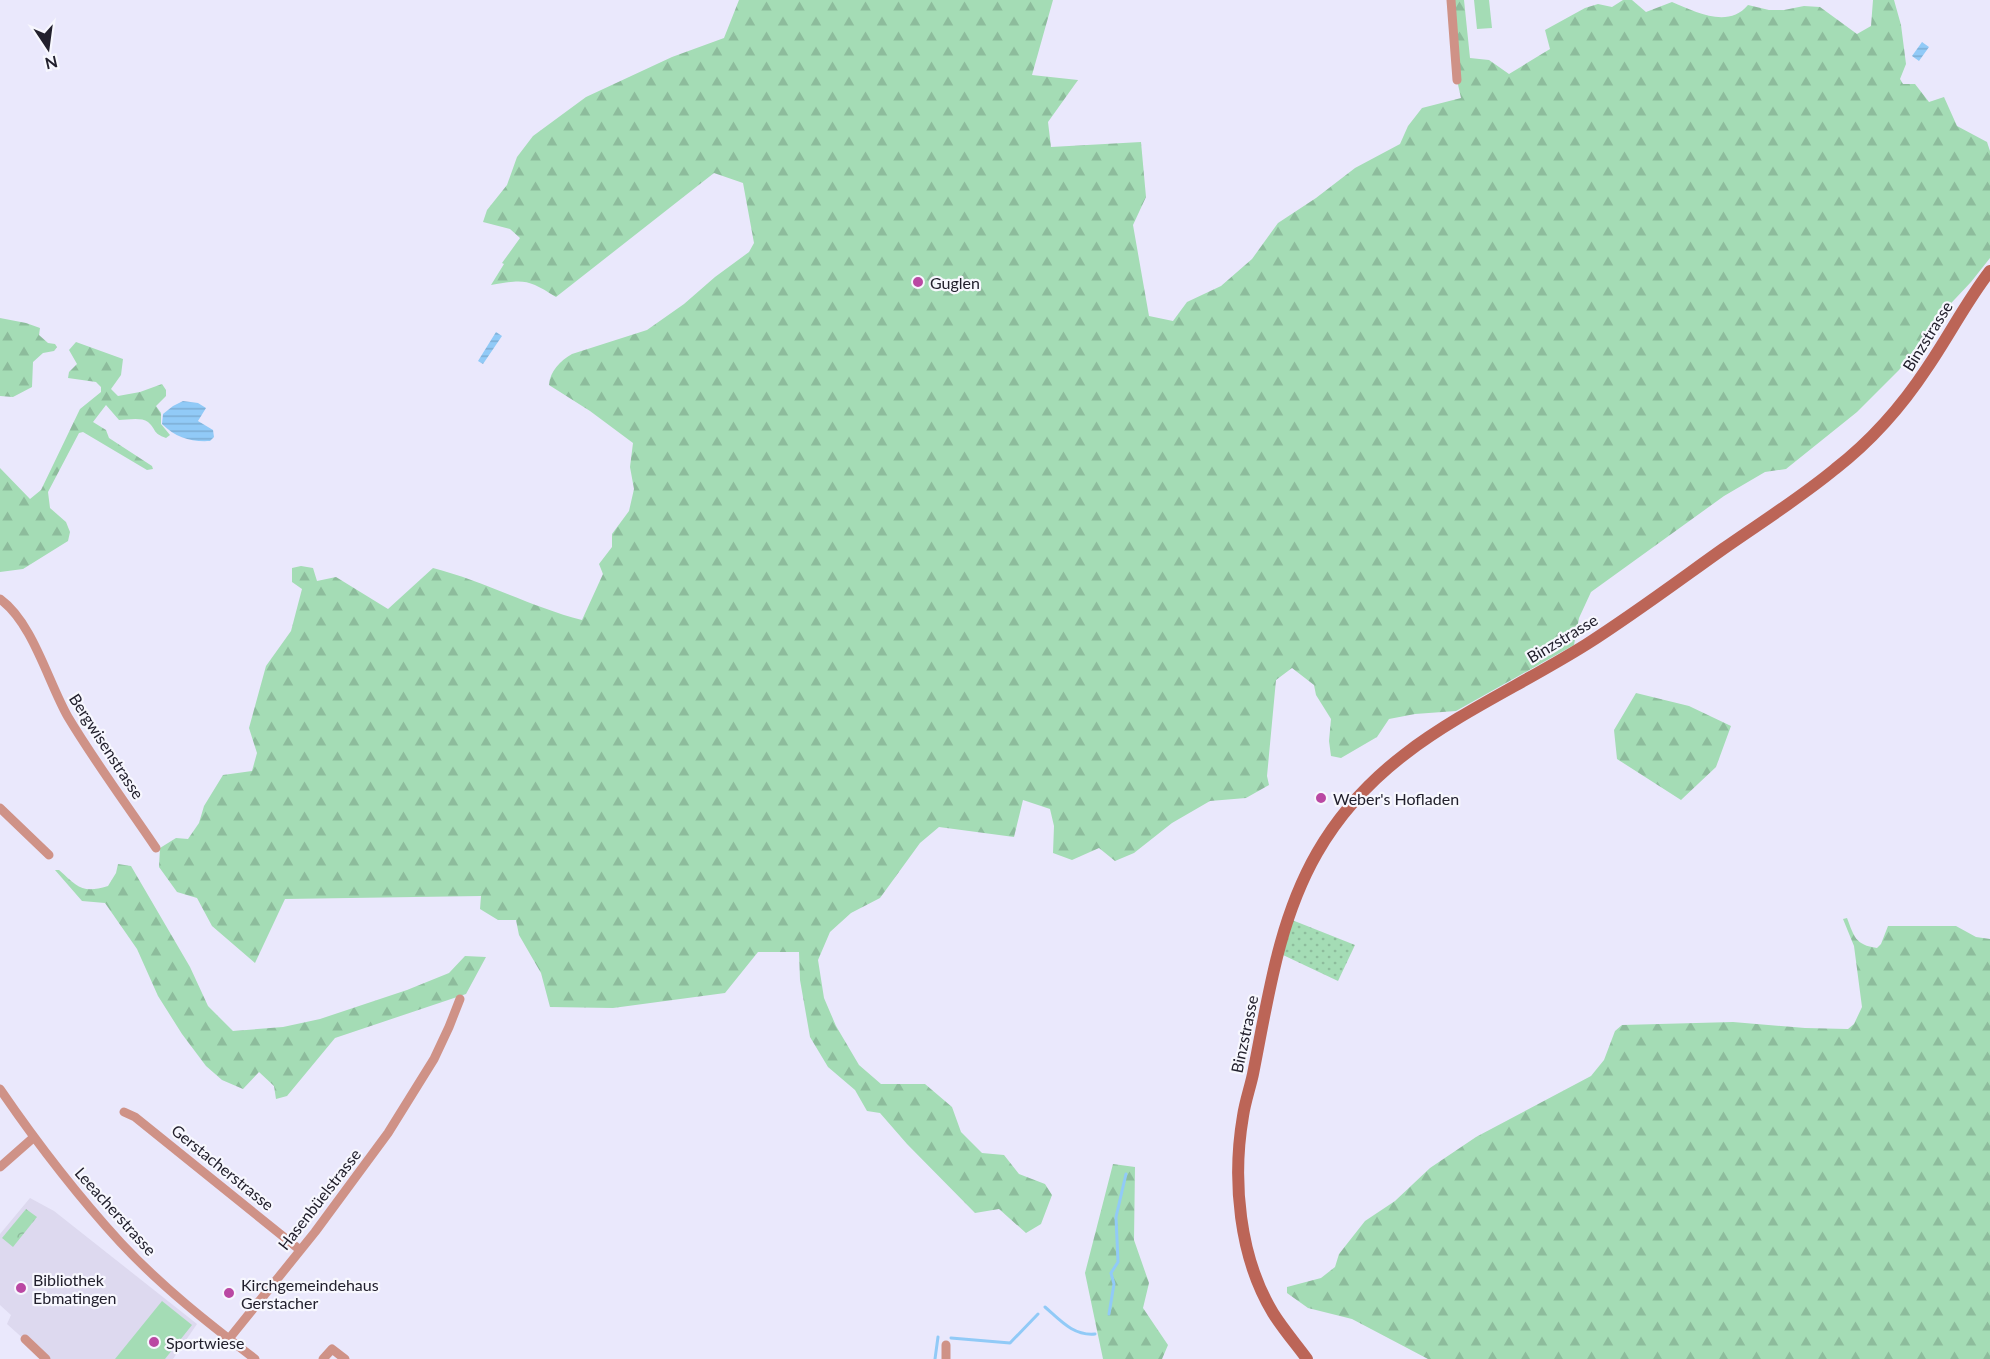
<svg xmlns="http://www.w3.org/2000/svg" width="1990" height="1359" font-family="Lato,sans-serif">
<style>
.education{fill:#ddd9ef}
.grass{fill:url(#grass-dots)}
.forest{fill:url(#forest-firs)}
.park{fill:url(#park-crowns)}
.garden{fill:#a4dcb5}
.water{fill:url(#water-rules)}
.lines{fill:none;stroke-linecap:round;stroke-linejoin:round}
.stream{stroke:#91caf7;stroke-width:3}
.minor{stroke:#cf9287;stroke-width:9}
.secondary{stroke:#bc6557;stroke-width:12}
.poi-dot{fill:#ba48a3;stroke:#f7f7fe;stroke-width:2}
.labels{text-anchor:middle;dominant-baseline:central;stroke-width:4.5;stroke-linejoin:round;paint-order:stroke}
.poi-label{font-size:16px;fill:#22202d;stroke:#f7f7fe;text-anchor:start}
.street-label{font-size:16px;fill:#22202d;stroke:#f7f7fe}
</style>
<defs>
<pattern id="grass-dots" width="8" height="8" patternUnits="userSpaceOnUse" patternTransform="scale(1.5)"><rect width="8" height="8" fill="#a4dcb5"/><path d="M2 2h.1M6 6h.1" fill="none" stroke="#8dbc9c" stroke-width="1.8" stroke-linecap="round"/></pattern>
<pattern id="forest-firs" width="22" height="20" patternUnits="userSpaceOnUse" patternTransform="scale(1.5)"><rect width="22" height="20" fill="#a4dcb5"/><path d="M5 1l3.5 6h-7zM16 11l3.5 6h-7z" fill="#8dbc9c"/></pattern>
<pattern id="park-crowns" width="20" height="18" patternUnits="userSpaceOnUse" patternTransform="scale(1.5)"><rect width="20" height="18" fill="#a4dcb5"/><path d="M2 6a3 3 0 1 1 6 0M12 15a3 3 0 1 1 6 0" fill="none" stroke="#8dbc9c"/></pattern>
<pattern id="water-rules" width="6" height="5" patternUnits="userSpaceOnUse" patternTransform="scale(1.5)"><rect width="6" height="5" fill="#91caf7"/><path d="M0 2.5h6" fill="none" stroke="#7dadd4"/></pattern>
</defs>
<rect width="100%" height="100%" fill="#eae8fc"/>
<path class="education" d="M 30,1198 L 54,1211 L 197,1324 L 173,1359 L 46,1359 L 7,1324 L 11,1315 L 0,1305 L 0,1234 Z"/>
<path class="grass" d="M 1292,920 L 1355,945 L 1338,981 L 1283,955 Z"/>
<path class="forest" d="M 739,0 L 1053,0 L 1032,75 L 1078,80 L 1048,122 L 1051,147 L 1141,142 L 1146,197 L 1133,225 L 1149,316 L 1173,321 L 1187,302 L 1221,286 L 1252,259 L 1278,223 L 1316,198 L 1355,168 L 1400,144 L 1408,126 L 1422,108 L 1461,98 L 1457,80 L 1453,0 L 1464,0 L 1470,58 L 1489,60 L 1509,74 L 1550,49 L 1545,30 L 1585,8 L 1598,4 L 1612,7 L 1623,0 L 1632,0 L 1646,12 L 1672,2 C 1696,12 1728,29 1748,5 L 1769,10 L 1784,10 L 1804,6 L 1820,7 L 1857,34 L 1871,26 L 1873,0 L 1894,0 L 1901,25 L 1906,64 L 1900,79 L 1903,84 L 1915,84 L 1929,102 L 1944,97 L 1957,126 L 1987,142 L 1990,151 L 1990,258 L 1971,282 L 1939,316 L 1899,370 L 1857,412 L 1786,469 L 1765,472 L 1724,496 L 1591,592 L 1579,618 L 1574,645 L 1456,711 L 1415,714 L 1389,719 L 1377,737 L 1341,758 L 1331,756 L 1329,741 L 1331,719 L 1316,695 L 1314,685 L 1292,668 L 1276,680 L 1267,776 L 1269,785 L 1246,798 L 1210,801 L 1172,823 L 1134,853 L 1115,861 L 1099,848 L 1072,860 L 1053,853 L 1054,826 L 1050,809 L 1023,800 L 1014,837 L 939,827 L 920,843 L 880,898 L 851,913 L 830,932 L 818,960 L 824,998 L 836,1026 L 859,1065 L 881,1084 L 925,1084 L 952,1107 L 961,1132 L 982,1153 L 1004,1155 L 1019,1174 L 1045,1184 L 1052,1195 L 1041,1224 L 1026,1233 L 999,1209 L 975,1213 L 907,1144 L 880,1113 L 867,1111 L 855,1090 L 828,1067 L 810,1037 L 800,980 L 799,952 L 758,952 L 725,993 L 613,1008 L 550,1007 L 541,973 L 519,935 L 516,920 L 498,920 L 480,909 L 481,896 L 285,899 L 255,963 L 212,926 L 197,898 L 177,892 L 159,867 L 160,848 L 176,838 L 188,839 L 199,823 L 204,806 L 223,775 L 252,771 L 257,753 L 249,728 L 266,666 L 291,631 L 302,589 L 292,582 L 292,568 L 301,566 L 313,568 L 317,581 L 336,577 L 388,609 L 433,568 C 484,581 531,607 582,620 L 603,574 L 599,564 L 612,547 L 612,534 L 629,511 L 634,489 L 630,467 L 633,443 L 590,411 L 549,385 C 550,371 560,361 572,354 L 647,330 L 684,304 L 715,277 L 749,252 L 754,243 L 743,183 L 714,173 L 556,297 C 528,279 524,279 491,285 L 504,264 L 502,263 L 520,238 L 510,229 L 483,222 L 487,210 L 507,185 L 517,157 L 533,136 L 586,97 L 672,57 L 724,38 Z
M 0,318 L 26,323 L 40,328 L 39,335 L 48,343 L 55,344 L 57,347 L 54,351 L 43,353 L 33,362 L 32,387 L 13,397 L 0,396 Z
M 76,342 L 123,359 L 121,375 L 111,389 L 118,396 L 140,392 L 162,384 L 166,390 L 166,396 L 156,406 L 161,413 L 161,424 L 170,435 L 166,438 C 152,433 157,430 148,422 C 141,417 127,420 119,420 L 106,405 L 93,422 L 106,430 L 109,438 L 152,466 L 153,469 L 147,470 L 83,432 L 79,433 L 48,492 L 50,508 L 66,522 L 70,532 L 68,541 L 23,569 L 0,572 L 0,468 L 30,499 L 41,490 L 80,409 L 101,392 L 101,387 L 96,382 L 68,378 L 69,372 L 77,364 L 69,350 Z
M 1636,693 L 1689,706 L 1731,726 L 1716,767 L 1681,800 L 1617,759 L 1614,730 Z
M 118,864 L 131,866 L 190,967 L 208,1006 L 233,1031 L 283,1027 L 320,1019 L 407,990 L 449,973 L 465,956 L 486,957 L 466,994 L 335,1038 L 287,1096 L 276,1099 L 274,1086 L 259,1072 L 243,1089 L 222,1080 L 206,1066 L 182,1034 L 158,996 L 137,949 L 105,903 L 82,901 L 55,870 L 59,870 C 78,887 82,894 108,886 L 116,873 Z
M 1847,918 C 1854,936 1855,945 1877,948 L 1881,944 L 1888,926 L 1956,926 L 1976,937 L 1990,939 L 1990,1359 L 1428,1359 L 1352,1319 L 1308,1308 L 1287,1293 L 1287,1287 L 1321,1278 L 1335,1267 L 1339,1254 L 1365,1221 L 1395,1201 L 1430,1168 L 1476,1137 L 1591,1076 L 1604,1060 L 1615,1031 L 1622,1025 L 1733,1022 L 1805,1028 L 1848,1029 L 1854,1024 L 1862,1007 L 1854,946 L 1843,919 Z
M 1113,1164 L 1135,1167 L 1134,1240 L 1149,1283 L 1143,1308 L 1168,1345 L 1162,1359 L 1103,1359 L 1085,1273 Z"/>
<path class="park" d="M 26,1209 L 37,1217 L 13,1247 L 2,1238 Z"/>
<path class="garden" d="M 1474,0 L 1489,0 L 1492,28 L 1477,29 Z
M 162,1301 L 192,1325 L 165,1359 L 115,1359 Z"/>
<path class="water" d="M 1922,42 L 1929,47 L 1919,61 L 1912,56 Z
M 496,332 L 502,336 L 483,364 L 478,361 Z
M 183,401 L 198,403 L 206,408 L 198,421 L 213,430 L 214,437 L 210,441 C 191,442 176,438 162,424 L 163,414 L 173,406 Z"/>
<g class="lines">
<path class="stream" d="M 1045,1307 C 1060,1320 1073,1336 1095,1334
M 1109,1314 L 1114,1284 L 1111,1273 L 1118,1262 L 1116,1217 L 1126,1174
M 951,1338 L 1010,1343 L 1038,1314
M 935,1359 L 938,1337"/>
<path class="minor" d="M 1451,0 L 1457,80
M 0,599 C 33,623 48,682 68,717 C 95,762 127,805 156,848
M 0,808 L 49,855
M 0,1089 C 37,1143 77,1195 121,1243 C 161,1286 208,1323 255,1359
M 124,1112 L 135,1117 L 300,1250
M 0,1167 L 33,1138
M 25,1339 L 46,1359
M 228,1340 L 315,1232 L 388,1133 L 434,1059 L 449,1027 L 460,999
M 323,1359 L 332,1349 L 345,1359
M 946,1359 L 946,1345"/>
<path class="secondary" d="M 1307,1359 C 1296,1344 1283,1329 1273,1313 C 1239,1257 1232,1180 1243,1116 C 1245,1102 1250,1088 1253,1074 C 1268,999 1278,921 1317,853 C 1380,743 1485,708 1587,644 C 1634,614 1678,581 1723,549 C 1760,523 1800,498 1835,469 C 1871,441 1902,406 1927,368 C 1949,336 1966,302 1990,271"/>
</g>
<g class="poi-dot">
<circle cx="918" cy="282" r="6"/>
<circle cx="1321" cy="798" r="6"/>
<circle cx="21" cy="1288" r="6"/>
<circle cx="229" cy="1293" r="6"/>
<circle cx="154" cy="1342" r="6"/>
</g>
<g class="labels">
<g class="poi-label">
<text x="930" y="282">Guglen</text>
<text x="1333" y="798">Weber's Hofladen</text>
<text x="33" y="1279">Bibliothek<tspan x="33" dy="18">Ebmatingen</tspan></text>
<text x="241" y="1284">Kirchgemeindehaus<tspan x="241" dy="18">Gerstacher</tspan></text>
<text x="166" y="1342">Sportwiese</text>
</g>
<g class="street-label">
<text transform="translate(1927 336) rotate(-58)">Binzstrasse</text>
<text transform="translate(1562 638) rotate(-31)">Binzstrasse</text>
<text transform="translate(107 746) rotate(57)">Bergwisenstrasse</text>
<text transform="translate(1244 1034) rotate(-78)">Binzstrasse</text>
<text transform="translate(223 1167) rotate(39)">Gerstacherstrasse</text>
<text transform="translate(319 1199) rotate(-52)">Hasenbüelstrasse</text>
<text transform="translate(116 1211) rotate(48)">Leeacherstrasse</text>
</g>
</g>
<g transform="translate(48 48) rotate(167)" stroke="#f7f7fe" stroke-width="4.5" paint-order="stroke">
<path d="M0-4.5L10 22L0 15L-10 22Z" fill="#22202d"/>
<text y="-9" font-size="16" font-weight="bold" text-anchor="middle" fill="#22202d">N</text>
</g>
</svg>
